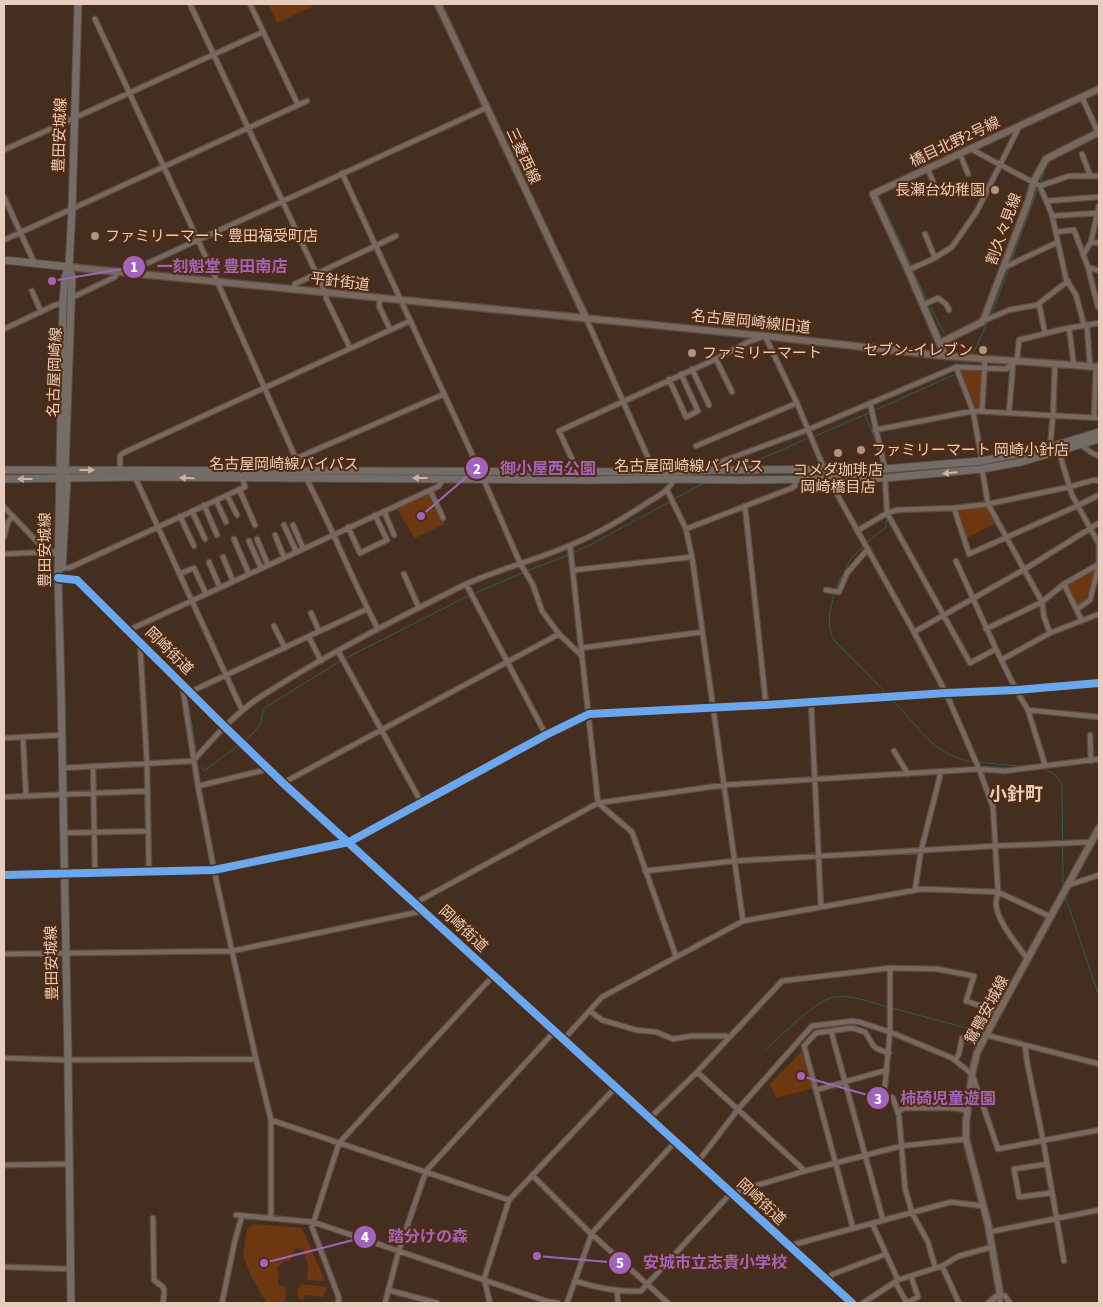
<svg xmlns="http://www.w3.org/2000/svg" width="1103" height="1307" font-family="'Source Sans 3','Noto Sans JP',sans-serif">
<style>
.green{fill:#6d3810}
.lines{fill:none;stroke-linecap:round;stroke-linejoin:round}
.stream{stroke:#236451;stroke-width:1}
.street-casing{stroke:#5c4b40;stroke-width:7}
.secondary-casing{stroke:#5c4b40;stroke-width:9}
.primary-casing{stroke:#5c4b40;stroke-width:9}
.street{stroke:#78685d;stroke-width:4.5}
.secondary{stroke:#78685d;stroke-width:6}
.primary{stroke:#736c67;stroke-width:7}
.cycleway-casing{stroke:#522b11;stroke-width:11}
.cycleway{stroke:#66a8f1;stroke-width:8}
.oneway{fill:#c9b5a8}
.poi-dot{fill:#ad9587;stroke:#522b11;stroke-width:2}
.labels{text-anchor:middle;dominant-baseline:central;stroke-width:4;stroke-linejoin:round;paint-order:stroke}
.street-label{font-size:15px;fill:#e6cdbe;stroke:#522b11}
.poi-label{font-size:15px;fill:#e6cdbe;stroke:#522b11;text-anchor:start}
.quarter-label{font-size:18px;font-weight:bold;fill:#e6cdbe;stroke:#522b11}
.leader{fill:none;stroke:#a064bf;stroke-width:2}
.callout-dot{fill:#a064bf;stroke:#522b11;stroke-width:2}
.mark-label{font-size:15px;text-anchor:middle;font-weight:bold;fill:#fff}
.callout-label{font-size:16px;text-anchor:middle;font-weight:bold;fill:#a064bf;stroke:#522b11;stroke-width:4;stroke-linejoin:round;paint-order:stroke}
</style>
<rect width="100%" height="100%" fill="#432e20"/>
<path class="green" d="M 268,4 L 311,4 L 312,7 L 277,23 Z
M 959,369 L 982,371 L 979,407 L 975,407 Z
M 430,492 L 445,524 L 415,538 L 396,508 Z
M 987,506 L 996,523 L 967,538 L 957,510 Z
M 1096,568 L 1088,599 L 1077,606 L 1066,583 Z
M 803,1050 L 814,1088 L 776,1098 L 770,1084 Z
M 253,1224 L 302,1228 L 325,1281 L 307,1280 L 308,1266 L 303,1249 L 296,1248 L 290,1261 L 286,1260 L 277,1267 L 279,1274 L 278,1285 L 286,1287 L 285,1303 L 266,1302 L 252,1278 L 243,1256 L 247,1229 Z
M 301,1284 L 327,1287 L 323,1297 L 305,1295 L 304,1300 L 299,1299 L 297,1291 Z"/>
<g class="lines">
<path class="stream" d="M 1040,184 L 1046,166 L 1052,160
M 880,199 L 911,265
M 1011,262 L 1038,188
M 913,271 L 927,300
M 930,306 L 944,333
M 991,316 L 1009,268
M 949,342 L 952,350
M 973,354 L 989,319
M 956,361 L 957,364
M 965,366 L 970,360
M 873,411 L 956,374
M 865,415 L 878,446
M 813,437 L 869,413
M 742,467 L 809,438
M 719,477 L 727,473
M 674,499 L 704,483
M 866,543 L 886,527 L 887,516
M 573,553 L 590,545 L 671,501
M 526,571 L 569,555
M 835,590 L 850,560 L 863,546
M 473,594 L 522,573
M 834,594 C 830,610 826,625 834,640 L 889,696
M 344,659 L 470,595
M 186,691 L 196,749
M 891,699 C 919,725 931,755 973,762
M 244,741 C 257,730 262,727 263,709 L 340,661
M 977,762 L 1017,766 L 1033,765
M 201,766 L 204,771 L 239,745
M 1044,768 L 1055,775 L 1062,784 L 1063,887
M 1065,896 L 1099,996
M 892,1008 L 985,1033
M 766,1049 C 780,1037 819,998 834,997 C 853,995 870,1002 888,1007"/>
<defs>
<path id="street" d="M 190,4 L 325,292
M 250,4 L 298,105
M 95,19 L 217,281 L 301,470
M 1082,97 L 1099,135
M 971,149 L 1040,186 L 1052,215 L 1066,279 L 1076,295 L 1084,325
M 4,150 L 263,32
M 960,154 L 968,174
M 1082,154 L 1090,175
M 928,169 L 937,192
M 342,173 L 483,478 L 520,563 L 533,585 L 542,611 L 559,634 L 582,656
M 1040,186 L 1069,176 L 1099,176
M 4,197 L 34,262
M 1046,201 L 1099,197
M 1052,216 L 1098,213
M 1056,232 L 1074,230 L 1088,267 L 1099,271
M 925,234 L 935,258
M 4,240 L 307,101
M 1091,242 L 1099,243
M 1083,255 L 1091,242 L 1099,206
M 1088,267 L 1098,307 L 1099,307
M 1003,268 L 1058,242
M 908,270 L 933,259 L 952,247 L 977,211 L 1019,127
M 135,272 L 137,268 L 486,108
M 294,289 L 295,284 L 396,236
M 32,291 L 41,312
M 327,292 L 326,298 L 350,348
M 71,298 L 115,277 L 118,271
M 380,299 L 379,306 L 390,329
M 1039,304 L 1045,333
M 923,305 L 938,298 L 946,304 L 949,310
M 586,318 L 654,471
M 983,321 L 1009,310 L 1037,305 L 1068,281
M 1087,325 L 1090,367
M 1069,328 L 1074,366
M 4,329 L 55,305 L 63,303
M 716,359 L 732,392
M 956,367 L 973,411 L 982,461
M 692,369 L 709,405
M 669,379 L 686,417 L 698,411 L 681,374
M 870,403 L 885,469
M 982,411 L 985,359
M 1009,413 L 1013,364
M 1094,417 L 1096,367
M 875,430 L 973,411 L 1099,418
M 1081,445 L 1092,453 L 1099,456
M 696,446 L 797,403
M 1050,447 L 1053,415 L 1055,364
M 1059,452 L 1072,495 L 1099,544 L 1099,564 L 1090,600 L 1077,609
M 297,458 L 444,394
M 982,469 L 988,504 L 1042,602 L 1044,617 L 1050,633
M 120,470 L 120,456 L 123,453 L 410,321
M 718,470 L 718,465 L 723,461 L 807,430 L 956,367 L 1006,369 L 1017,361 L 1019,340 L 1063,329 L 1099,323
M 572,471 L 572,459 L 559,431 L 716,359 L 748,342 L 765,336 L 797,403 L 828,478 L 914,632 L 946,693 L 979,769 L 993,807 L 998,892 C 997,896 996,900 996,904 C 997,922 1018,945 1028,960
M 135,477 L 242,710
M 306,478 C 332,527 352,580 378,629
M 885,478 L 887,513 L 970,663 L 996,649
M 239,489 L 255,525
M 430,490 L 443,518
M 667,490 L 686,529 L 692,557 L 743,921
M 227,495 L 237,515
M 216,500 L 226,522
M 204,505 L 217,535
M 745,506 L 766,705
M 4,507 L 47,552
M 954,508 L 969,554 L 1077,506 L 1099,495
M 192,511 L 205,539
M 384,511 L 394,535
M 180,516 L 194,546
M 284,525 L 296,551
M 293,525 L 303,548
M 348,527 L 360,553 L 387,540 L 375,515
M 686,529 L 792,488 L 795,486 L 795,479
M 857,531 L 887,513 L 897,510 L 954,508 L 988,504 L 1069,487 L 1094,480 L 1099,481
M 275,535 L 284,557
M 4,537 L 8,522 L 13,516
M 234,539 L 249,574
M 257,539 L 268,565
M 249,541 L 261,568
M 570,546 L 598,803 L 632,832 L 676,956
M 4,554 L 47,552
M 223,557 L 233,581
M 956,561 L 996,649 L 1016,690 L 1028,710 L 1045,765
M 209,562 L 220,588
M 59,568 L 69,568 L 245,487 L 242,478
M 574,570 L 692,557
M 179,574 L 194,568 L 206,594
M 404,574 L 419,608
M 466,584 L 546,735
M 1064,584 L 1082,621
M 826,590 L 839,592 L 847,573 L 868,549
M 311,613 L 319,631
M 274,626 L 285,648
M 986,629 L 1042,602 L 1064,584 L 1099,564
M 129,630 L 439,486 L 443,478
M 914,632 L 1025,569 L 1099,523
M 309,637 L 321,661
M 140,643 L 147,765 L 149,871
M 581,648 L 702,632
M 338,651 L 421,802
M 1001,660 L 1050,633 L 1099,614
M 182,684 L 198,786 L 214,870 L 256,1059 L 271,1120 L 271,1218
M 190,692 L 367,609
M 811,701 L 821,907
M 1028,710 L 1099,717
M 1090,735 L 1091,761
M 4,738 L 62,735
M 23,738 L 26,796
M 894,751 L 908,774
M 93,766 L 95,872
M 63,768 L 193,761 C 216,735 238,710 268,692 C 331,652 398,618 464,585 C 499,569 536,560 571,545 C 597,534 623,519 647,503 C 658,496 669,491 674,479
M 283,783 L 559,634
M 198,786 L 269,769
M 4,797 L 147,791
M 64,833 L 148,831
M 645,871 L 734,861 L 995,846 L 1092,842
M 4,875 L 214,870 L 349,842 L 546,735 L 589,714 L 766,705 L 946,693 L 1016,690 L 1099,683
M 1069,885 L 1099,875
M 915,890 L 921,851 L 941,772
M 415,903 L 598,803 L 724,785 L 979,769 L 1005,771 L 1099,759
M 4,954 L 232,951 L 423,911
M 890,968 L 890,1032 L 884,1095 L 893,1098 L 899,1116 L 905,1188 L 912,1213 L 928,1242 L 935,1267
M 590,1011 L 602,1020 L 609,1022 L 636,1030 L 656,1032 L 673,1039 L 691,1036 L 726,1036 L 728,1039
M 831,1031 L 883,1220
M 986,1035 L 1099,1064
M 563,1040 L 602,997 L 743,921 L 922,889 L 998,892 L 1051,917
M 1025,1045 L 1027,1062 L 1043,1140 L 1064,1261
M 4,1058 L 68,1060 L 256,1059
M 955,1060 L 959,1054 L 962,1038 L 965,1038 L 982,1044
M 697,1072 L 805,1171
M 816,1090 L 887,1070
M 898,1112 L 904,1108 L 951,1108 L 967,1110
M 649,1119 L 697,1072 L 782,981 L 890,968 L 937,969 L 974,976 L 966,1001 L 999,1012
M 271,1120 L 509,1200
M 697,1163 L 739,1108 L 812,1026 L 853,1021 L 859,1022 L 890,1032 L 952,1058 L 972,1074 L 998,1149 L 1099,1130
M 1047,1164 L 1014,1169 L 1019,1197 L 1051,1193
M 4,1165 L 69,1164
M 532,1175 L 586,1229 L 668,1303
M 236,1215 L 313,1222 L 546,1301 L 558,1303
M 153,1218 L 154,1280 C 166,1290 165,1285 163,1303
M 872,1223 L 898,1280
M 853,1228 L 804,1046 L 816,1033 L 852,1028 L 865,1032 C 875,1046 869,1047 889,1053
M 989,1232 L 1099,1210
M 788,1246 L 951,1202 L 983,1206
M 942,1266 L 959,1303
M 4,1267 L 71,1269
M 826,1280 L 833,1274 L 886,1254
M 575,1281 C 598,1288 617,1292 641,1291 L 731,1193 L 805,1171 L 901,1146 L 966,1139
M 895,1282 L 907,1303 L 918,1297 L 911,1276
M 388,1290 L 437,1303
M 617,1291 L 618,1303
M 1000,1294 L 1005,1296 L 1010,1303
M 1000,1294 L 1000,1303
M 222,1303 L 235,1240 L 242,1216
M 338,1303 L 339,1298 L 312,1227 L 339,1143 L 493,976
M 385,1303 L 399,1250 L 426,1171 L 554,1032
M 490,1303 L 484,1279 L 509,1200 L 615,1088
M 567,1303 L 592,1233 L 675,1142
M 863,1303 L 898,1280 L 942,1266 L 959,1256 L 992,1247"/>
<path id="secondary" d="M 438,4 L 586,318
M 69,267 L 765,336 L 945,356 L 1099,367
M 940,343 L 982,322 L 985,316 L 1028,202 L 1034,181 L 1046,159 L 1099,132
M 945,356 L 908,270 L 873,194 L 1099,89
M 47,552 L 58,553
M 58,578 L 77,580 L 224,726 L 283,783 L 852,1303
M 989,1303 L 1000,1294 L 988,1224 L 966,1139 L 966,1123 L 972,1074 L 977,1053 L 986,1035 L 1099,828"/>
<path id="primary" d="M 4,260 L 69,267
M 4,470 L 668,472 L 718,470 L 885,469 L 982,461 L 1050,447 L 1099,432
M 4,479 L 135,477 L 591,480 L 674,479 L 740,480 L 885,478 L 982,469 L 1021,462 L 1099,439
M 62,568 L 67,479 L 65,470 L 72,277 L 69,267
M 71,1303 L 68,1060 L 61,689 L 58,578 L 63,303 L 65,277 L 69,267 L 72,209 L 78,4"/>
</defs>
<use href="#street" class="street-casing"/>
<use href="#secondary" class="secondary-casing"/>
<use href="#primary" class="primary-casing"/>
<use href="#street" class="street"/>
<use href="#secondary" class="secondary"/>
<use href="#primary" class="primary"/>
<defs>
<path id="cycleway" d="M 58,578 L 77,580 L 224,726 L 283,783 L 852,1303
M 4,875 L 214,870 L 349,842 L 546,735 L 589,714 L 766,705 L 946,693 L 1016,690 L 1099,683"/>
</defs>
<use href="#cycleway" class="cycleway-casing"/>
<use href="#cycleway" class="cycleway"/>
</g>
<defs><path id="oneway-solid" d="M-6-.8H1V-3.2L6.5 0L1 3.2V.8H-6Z" transform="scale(1.25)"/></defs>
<g class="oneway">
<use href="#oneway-solid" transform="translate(87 470)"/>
<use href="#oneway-solid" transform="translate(950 473) rotate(175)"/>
<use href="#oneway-solid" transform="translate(187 478) rotate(-179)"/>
<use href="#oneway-solid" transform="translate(420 478) rotate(-180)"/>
<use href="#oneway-solid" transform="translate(25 479) rotate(180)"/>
</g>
<g class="poi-dot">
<circle cx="995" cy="190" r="5"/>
<circle cx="95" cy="236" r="5"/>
<circle cx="983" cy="350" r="5"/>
<circle cx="692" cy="353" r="5"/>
<circle cx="861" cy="450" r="5"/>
<circle cx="838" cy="453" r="5"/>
</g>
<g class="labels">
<g class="street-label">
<text transform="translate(60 135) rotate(-88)">豊田安城線</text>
<text transform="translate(955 142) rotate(-25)">橋目北野2号線</text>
<text transform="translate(523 156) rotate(65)">三菱西線</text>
<text transform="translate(1004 229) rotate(-70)">割久々見線</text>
<text transform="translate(340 282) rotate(7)">平針街道</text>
<text transform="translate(751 322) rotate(6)">名古屋岡崎線旧道</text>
<text transform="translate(55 372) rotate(-88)">名古屋岡崎線</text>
<text x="284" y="464">名古屋岡崎線バイパス</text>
<text x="689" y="466">名古屋岡崎線バイパス</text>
<text transform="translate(45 550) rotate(-90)">豊田安城線</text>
<text transform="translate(169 651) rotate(45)">岡崎街道</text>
<text transform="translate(463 929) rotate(43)">岡崎街道</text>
<text transform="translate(52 963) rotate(-91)">豊田安城線</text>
<text transform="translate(987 1010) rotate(-62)">鴛鴨安城線</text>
<text transform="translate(761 1202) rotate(43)">岡崎街道</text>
</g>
<g class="poi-label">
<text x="985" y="190" text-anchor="end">長瀬台幼稚園</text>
<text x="105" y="236">ファミリーマート 豊田福受町店</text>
<text x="973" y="350" text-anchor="end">セブン-イレブン</text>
<text x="702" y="353">ファミリーマート</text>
<text x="871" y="450">ファミリーマート 岡崎小針店</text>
<text x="838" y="470" text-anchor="middle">コメダ珈琲店<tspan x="838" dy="17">岡崎橋目店</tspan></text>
</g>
<g class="quarter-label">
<text x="1016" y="794">小針町</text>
</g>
</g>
<path class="leader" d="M52 281L134 267M421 516L477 468M801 1076L878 1098M264 1263L365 1237M537 1256L620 1263"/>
<g class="callout-dot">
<circle cx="52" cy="281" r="5"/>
<circle cx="421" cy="516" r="5"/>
<circle cx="801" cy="1076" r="5"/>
<circle cx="264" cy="1263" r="5"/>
<circle cx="537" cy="1256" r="5"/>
<circle cx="134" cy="267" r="12"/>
<circle cx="477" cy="468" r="12"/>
<circle cx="878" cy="1098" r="12"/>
<circle cx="365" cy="1237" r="12"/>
<circle cx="620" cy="1263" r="12"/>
</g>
<g class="mark-label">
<text x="134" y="272">1</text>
<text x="477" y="474">2</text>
<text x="878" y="1104">3</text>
<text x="365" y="1242">4</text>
<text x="620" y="1268">5</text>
</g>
<g class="callout-label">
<text x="222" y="272">一刻魁堂 豊田南店</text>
<text x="548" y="474">御小屋西公園</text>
<text x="948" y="1104">柿碕児童遊園</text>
<text x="428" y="1242">踏分けの森</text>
<text x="715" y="1268">安城市立志貴小学校</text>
</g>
<rect width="1103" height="1307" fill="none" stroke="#e6cdbe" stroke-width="10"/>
</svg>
